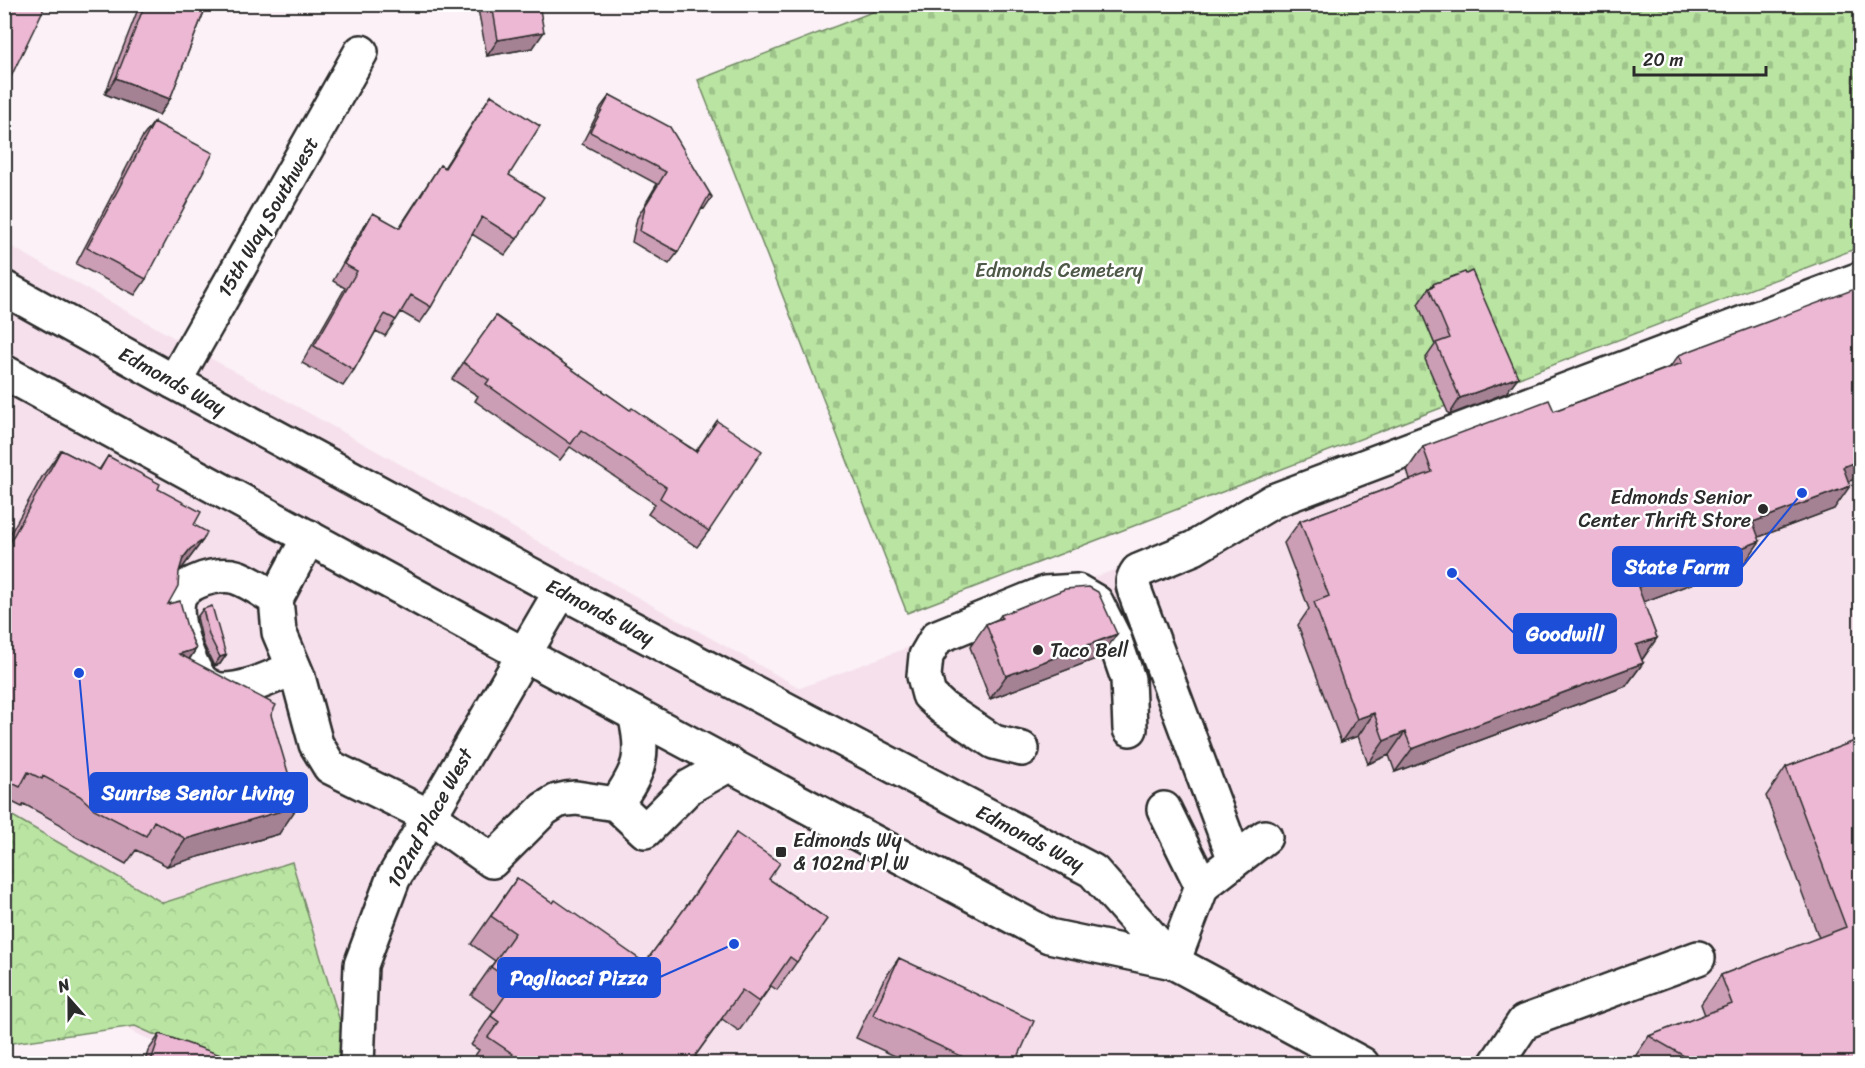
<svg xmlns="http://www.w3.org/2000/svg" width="1865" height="1068" font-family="Sriracha,sans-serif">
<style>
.built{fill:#f6e0ec}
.forest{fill:url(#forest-crowns);stroke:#728866;stroke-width:1.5}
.cemetery{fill:url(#cemetery-stones);stroke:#728866;stroke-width:1.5}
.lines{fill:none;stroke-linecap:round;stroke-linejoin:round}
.minor-casing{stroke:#2b2b2b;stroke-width:38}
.major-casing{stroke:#2b2b2b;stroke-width:38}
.minor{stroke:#fff;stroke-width:33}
.major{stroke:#fff;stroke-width:33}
.wall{fill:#cb9eb5;stroke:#2b2b2b;stroke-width:1.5}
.shaded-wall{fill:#a58194;stroke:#2b2b2b;stroke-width:1.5}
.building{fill:#ecb8d3;stroke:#2b2b2b;stroke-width:1.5}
.poi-dot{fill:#2b2b2b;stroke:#fff;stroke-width:2}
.labels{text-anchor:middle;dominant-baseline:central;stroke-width:5;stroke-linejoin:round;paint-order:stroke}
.street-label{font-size:20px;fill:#2b2b2b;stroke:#fff}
.park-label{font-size:20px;fill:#4e5948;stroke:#fff}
.poi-label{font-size:20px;fill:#2b2b2b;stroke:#fff;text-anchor:start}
.leader{fill:none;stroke:#1d4ed8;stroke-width:2}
.callout-dot{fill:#1d4ed8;stroke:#fff;stroke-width:2}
.callout{fill:#1d4ed8;stroke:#1d4ed8;stroke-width:2}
.callout-label{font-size:21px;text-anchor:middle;font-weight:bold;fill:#fff}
</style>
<defs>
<pattern id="forest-crowns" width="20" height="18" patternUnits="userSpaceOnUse" patternTransform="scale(1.5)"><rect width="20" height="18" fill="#b9e4a1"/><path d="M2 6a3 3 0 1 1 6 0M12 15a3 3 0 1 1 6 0" fill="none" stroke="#9fc48b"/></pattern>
<pattern id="cemetery-stones" width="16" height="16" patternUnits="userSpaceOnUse" patternTransform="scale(1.5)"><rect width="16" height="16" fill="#b9e4a1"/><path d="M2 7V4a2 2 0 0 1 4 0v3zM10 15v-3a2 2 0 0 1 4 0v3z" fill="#9fc48b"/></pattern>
</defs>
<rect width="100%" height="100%" fill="#fbf1f6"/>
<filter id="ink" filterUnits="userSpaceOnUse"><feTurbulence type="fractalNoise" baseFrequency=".0167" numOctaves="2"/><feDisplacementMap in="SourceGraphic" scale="12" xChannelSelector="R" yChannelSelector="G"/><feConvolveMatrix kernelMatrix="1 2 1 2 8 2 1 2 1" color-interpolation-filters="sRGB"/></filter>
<g filter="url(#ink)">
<path class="built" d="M 5,243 L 800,688 L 1860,290 L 1860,1063 L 201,1064 L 5,971 Z"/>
<path class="forest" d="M 4,811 L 163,903 L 292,862 L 345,1038 L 343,1063 L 218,1063 L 135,1026 L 5,1044 Z"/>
<path class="cemetery" d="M 890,5 L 1860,5 L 1860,247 L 907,613 L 698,80 Z"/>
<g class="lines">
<defs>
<path id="minor" d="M 174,382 L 361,52
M 309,537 L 276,599 L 279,632 L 298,677 L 316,744 L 330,767 L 429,816 L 492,861 L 544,809 L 557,801 L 566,799 L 576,798 L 616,804 L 645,831 L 689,787 L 730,764
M 276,599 C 264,592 249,581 236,577 C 227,574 213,576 204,579 C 196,582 187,585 181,593 C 169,612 188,662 200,679 C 204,684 214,689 220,690 C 245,691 272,677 294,668
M 1022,749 L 994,742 L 943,708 L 929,695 L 924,676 L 926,656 L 937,637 L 1045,593 L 1077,591 L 1096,602 L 1114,638 L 1128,679 L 1130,729
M 616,804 C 641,769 645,755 635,714
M 1164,809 L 1202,886
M 1235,860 L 1135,592 C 1132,583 1132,579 1138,571 L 1194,548 L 1273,501 L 1860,279
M 1173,962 L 1202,886 L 1265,837
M 357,1064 L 361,965 L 393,879 L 561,591
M 1496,1064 L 1524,1022 L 1698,958"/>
<path id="major" d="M 4,288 L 174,382 L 561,591 L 1093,871 L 1173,962
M 4,372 L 523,654 L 1049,936 L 1173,962 L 1362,1064"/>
</defs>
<use href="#minor" class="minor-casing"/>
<use href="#major" class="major-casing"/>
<use href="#minor" class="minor"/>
<use href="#major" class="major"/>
</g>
<path class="wall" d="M 140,4 L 207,4 L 170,99 L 159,115 L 105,94 Z
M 477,4 L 539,4 L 533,48 L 487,56 Z
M 491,95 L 509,175 L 517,239 L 505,255 L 472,234 L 431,307 L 420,323 L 401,312 L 385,336 L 376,331 L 354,370 L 343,386 L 302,363 L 345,288 L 333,281 L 362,229 L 373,213 L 399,228 L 440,165 L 444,168 Z
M 610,95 L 712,197 L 704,209 L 702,208 L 678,252 L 669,264 L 632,242 L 637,218 L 657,184 L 582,144 L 601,107 Z
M 154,122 L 146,279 L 135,295 L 76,264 L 142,138 Z
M 1433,284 L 1518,377 L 1506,393 L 1449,415 L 1425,359 L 1435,345 L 1418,304 L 1429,288 L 1431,287 Z
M 496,316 L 630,410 L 696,451 L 717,421 L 709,531 L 697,547 L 648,514 L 655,504 L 570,447 L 560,460 L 475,401 L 478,396 L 452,379 Z
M 1679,355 L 1848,482 L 1834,509 L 1759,537 L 1744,564 L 1643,602 L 1657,638 L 1642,660 L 1643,663 L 1626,686 L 1395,772 L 1389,755 L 1368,764 L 1358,736 L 1341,742 L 1298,625 L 1309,609 L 1284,543 L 1300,521 L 1410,480 L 1407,470 L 1423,447 L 1554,411 L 1670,367 Z
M 61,450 L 99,470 L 108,456 L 158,489 L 194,525 L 203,540 L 183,567 L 179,570 L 168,604 L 187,627 L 196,649 L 189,660 L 271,715 L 279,834 L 167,866 L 136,850 L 126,864 L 75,836 L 60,824 L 24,804 L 22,807 L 10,801 L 4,809 L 4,545 L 42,477 Z
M 203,609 L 226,655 L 220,664 L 214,666 L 203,643 L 197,617 Z
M 1001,615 L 1101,657 L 990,699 L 970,647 L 986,624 L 998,619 Z
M 1860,739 L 1860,1064 L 1630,1064 L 1649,1036 L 1705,1015 L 1701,1004 L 1721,975 L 1819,938 L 1766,796 L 1786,767 Z
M 736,833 L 769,879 L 827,919 L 777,990 L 771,986 L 739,1031 L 722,1019 L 695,1056 L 692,1064 L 469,1064 L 479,1050 L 471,1045 L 494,1011 L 471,995 L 495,961 L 471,944 L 517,878 L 553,903 L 645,963 L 683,911 Z
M 899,958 L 1015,1064 L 912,1064 L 856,1038 L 883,981 Z
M 160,1034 L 241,1064 L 144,1064 L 148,1051 Z"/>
<path class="shaded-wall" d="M 544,32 L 533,48 L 487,56 L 498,40 Z
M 116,78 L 170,99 L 159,115 L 105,94 Z
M 1518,377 L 1506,393 L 1449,415 L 1460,398 Z
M 1860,460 L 1860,477 L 1827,490 L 1843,467 Z
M 1850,486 L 1834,509 L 1737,545 L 1753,522 Z
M 203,540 L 183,567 L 171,576 L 190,549 Z
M 1760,541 L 1744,564 L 1622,610 L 1638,587 Z
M 1117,634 L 1101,657 L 990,699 L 1006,676 Z
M 1657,638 L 1641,661 L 1636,645 Z
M 196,649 L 177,677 L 179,654 Z
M 226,655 L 220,664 L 214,666 L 220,657 Z
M 1643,663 L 1626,686 L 1395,772 L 1412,749 Z
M 1374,713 L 1358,736 L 1341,742 L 1357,719 Z
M 1405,732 L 1389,755 L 1368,764 L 1384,741 Z
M 298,806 L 279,834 L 167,866 L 186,839 Z"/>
<path class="building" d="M 4,4 L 46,4 L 6,87 L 4,87 Z
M 145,4 L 207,4 L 170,99 L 116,78 Z
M 492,4 L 539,4 L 544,32 L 498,40 Z
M 491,95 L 540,126 L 509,175 L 544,197 L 517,239 L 482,217 L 431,307 L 411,295 L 396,320 L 385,314 L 354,370 L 314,346 L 357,271 L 344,264 L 373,213 L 400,228 L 440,165 L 445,168 Z
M 610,95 L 670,127 L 712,197 L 709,195 L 678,252 L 640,231 L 645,206 L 666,172 L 590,132 Z
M 154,122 L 213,153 L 146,279 L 87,248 Z
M 1472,271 L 1518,377 L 1460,398 L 1436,343 L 1450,338 L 1429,288 L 1434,286 L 1433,284 L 1465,272 L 1466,274 Z
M 1860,287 L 1860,460 L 1843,467 L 1850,486 L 1753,522 L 1760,541 L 1638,587 L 1657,638 L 1636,645 L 1643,663 L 1412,749 L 1405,732 L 1384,741 L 1374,713 L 1357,719 L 1314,602 L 1329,596 L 1300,521 L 1432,472 L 1423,447 L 1549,400 L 1554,411 L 1682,363 L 1679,355 Z
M 496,316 L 630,410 L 632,408 L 696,452 L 717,421 L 762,451 L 709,531 L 660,498 L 666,487 L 581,430 L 571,444 L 486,384 L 489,380 L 463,362 Z
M 61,450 L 100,470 L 108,456 L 160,484 L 158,489 L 201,512 L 194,525 L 207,532 L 203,540 L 190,549 L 183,558 L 179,572 L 178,586 L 168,604 L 180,601 L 187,627 L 196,649 L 179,654 L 276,705 L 271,715 L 298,806 L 186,839 L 154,821 L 146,836 L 94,809 L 80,796 L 43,776 L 42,779 L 28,772 L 20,787 L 4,779 L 4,553 Z
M 1089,587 L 1098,592 L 1117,634 L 1006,676 L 986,624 L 1002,618 L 1001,615 L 1065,589 Z
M 212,606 L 226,655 L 220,657 L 209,635 L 203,609 Z
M 1860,739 L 1860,1064 L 1748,1064 L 1743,1060 L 1741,1064 L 1698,1064 L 1649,1036 L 1732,1004 L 1721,975 L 1846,927 L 1786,767 Z
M 736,833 L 780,863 L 769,879 L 827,919 L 797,962 L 790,957 L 759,1002 L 742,990 L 695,1056 L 697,1057 L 692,1064 L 506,1064 L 513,1054 L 488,1037 L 499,1022 L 491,1016 L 514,983 L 491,967 L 515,933 L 491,916 L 517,878 L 553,903 L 555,900 L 645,963 L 695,894 Z
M 899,958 L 1034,1021 L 1015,1064 L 978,1064 L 873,1015 Z
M 160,1034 L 241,1062 L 241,1064 L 150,1064 Z"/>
</g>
<g class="poi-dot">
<circle cx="1763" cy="509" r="6"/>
<circle cx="1038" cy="650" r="6"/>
<rect x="775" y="846" width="12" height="12" rx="3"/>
</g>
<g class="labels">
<g class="street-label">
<text transform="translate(268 217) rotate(-60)">15th Way Southwest</text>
<text transform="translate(172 381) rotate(29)">Edmonds Way</text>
<text transform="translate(600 612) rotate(28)">Edmonds Way</text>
<text transform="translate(430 818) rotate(-61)">102nd Place West</text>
<text transform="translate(1030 838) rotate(28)">Edmonds Way</text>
</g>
<g class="park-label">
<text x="1059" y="270">Edmonds Cemetery</text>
</g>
<g class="poi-label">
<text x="1751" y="497" text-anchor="end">Edmonds Senior<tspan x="1751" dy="23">Center Thrift Store</tspan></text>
<text x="1050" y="650">Taco Bell</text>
<text x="793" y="840">Edmonds Wy<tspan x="793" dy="23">&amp; 102nd Pl W</tspan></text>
</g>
</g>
<path class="leader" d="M1802 493L1742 567M1452 573L1514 633M79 673L90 792M734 944L660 977"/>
<g class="callout-dot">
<circle cx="1802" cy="493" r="6"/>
<circle cx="1452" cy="573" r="6"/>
<circle cx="79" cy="673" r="6"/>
<circle cx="734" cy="944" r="6"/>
</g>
<g class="callout">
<rect x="1613" y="547" width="129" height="39" rx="6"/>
<rect x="1514" y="614" width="102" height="39" rx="6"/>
<rect x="90" y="773" width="217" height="39" rx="6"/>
<rect x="498" y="958" width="162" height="39" rx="6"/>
</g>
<g class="callout-label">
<text x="1677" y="574">State Farm</text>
<text x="1565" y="641">Goodwill</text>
<text x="198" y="800">Sunrise Senior Living</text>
<text x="579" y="985">Pagliacci Pizza</text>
</g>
<rect width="1865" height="1068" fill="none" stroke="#fff" stroke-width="24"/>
<rect x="12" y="12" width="1841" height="1044" fill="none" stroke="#2b2b2b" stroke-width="2" filter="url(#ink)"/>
<g transform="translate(69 999) rotate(339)" stroke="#ffffff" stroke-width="4.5" paint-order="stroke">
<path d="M0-4.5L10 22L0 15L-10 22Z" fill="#2b2b2b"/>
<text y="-9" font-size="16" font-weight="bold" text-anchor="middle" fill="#2b2b2b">N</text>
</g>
<path d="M1634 66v9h132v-9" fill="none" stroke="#2b2b2b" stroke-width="3"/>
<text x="1643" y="66" font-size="18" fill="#2b2b2b" stroke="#ffffff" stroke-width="4.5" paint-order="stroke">20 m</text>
</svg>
